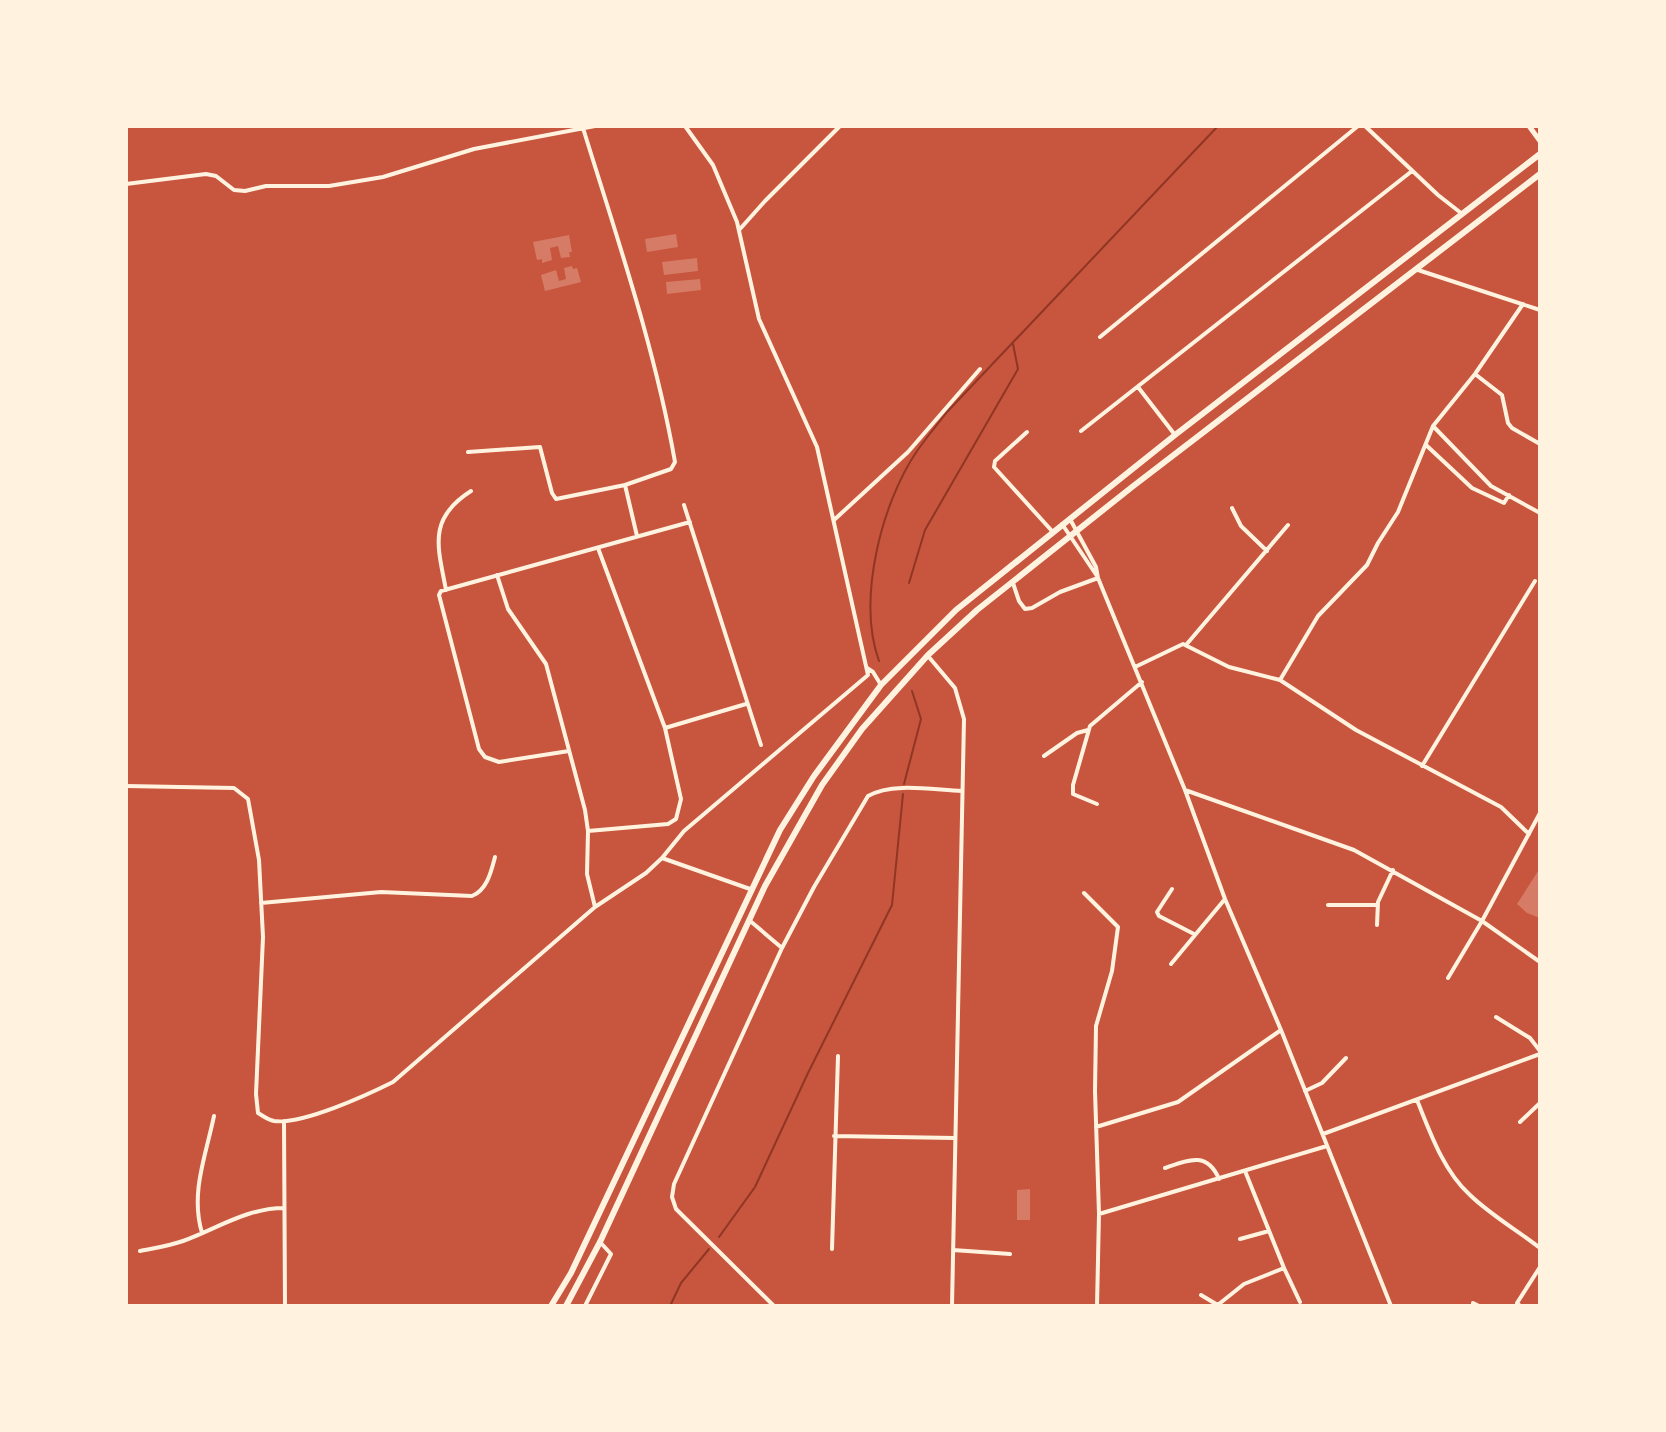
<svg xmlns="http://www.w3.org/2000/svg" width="1666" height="1432" font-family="Poppins,sans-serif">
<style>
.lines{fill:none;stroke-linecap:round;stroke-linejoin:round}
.stream{stroke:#8f3625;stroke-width:2}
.building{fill:#d67c66}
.minor{stroke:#fff3e0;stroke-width:4}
.tertiary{stroke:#fff3e0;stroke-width:5}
.primary{stroke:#fff3e0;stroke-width:6}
</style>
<rect width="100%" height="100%" fill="#c8553d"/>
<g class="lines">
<path class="stream" d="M 909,583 L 925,530 L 1018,369 L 1013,344
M 879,661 C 857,600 881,504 917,451 C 926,438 937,425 947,412 L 1218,126
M 904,784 L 921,719 L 912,691
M 719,1237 L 755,1187 L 808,1073 L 892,905 L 903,794
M 670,1306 L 681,1283 L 709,1249"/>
</g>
<path class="building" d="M 676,234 L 678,247 L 647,252 L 645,239 Z
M 569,235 L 572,252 L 569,252 L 570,257 L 561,258 L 558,246 L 550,248 L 552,260 L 542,263 L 542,259 L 537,260 L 533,242 Z
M 697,258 L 698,271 L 664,275 L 662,262 Z
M 572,266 L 573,269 L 577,268 L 581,282 L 545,291 L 541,275 L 556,270 L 559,281 L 566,279 L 564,268 Z
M 700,279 L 701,290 L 667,294 L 666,282 Z
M 1540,868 L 1540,918 L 1527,913 L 1517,904 Z
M 1030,1189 L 1030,1220 L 1017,1220 L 1017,1190 Z"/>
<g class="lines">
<path class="minor" d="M 1365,126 L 1438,195 L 1461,213
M 583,128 C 617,238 655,348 675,462 L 671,469 L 625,485 L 637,536
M 126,184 L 206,174 L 216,176 L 234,190 L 245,191 L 266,186 L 329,186 L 383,177 L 474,149 L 595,126
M 740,229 L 765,201 L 840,126
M 1418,270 L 1540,310
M 1100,337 L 1358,126
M 1475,374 L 1502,395 L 1508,423 L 1512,428 L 1540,444
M 1138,387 L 1175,435
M 1433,426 L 1491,486 L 1540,513
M 1081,431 L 1412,171
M 1027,432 L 995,461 L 994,467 L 1052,531
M 1426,445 L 1472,488 L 1504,503 L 1509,495
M 468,452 L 540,447 L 552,493 L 556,499 L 625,485
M 684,505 L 761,745
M 1232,508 L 1241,526 L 1267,551
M 1070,519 L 1096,567 L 1098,578 L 1185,790 L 1354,850 L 1482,921 L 1540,962
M 834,520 L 908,452 L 980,369
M 1062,524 L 1097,576
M 497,575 L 508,609 L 546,664 L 585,810 L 588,831 L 587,874 L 595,907
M 1013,583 L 1019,601 L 1025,609 L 1032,608 L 1060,592 L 1098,578
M 446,590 C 438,547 427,519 471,491
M 1186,645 L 1288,525
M 928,656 L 955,688 L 964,719 L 952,1306
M 1135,667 L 1183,644 L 1229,667 L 1280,680 L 1356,730 L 1501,807 L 1529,834
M 867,668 L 873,672 L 881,685
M 1280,680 L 1318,616 L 1367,565 L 1378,543 L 1398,512 L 1433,426 L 1475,374 L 1523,304
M 665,728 L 746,704
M 569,751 L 499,762 L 485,757 L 479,749 L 439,595 L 441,591 L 690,522
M 1044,756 L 1077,733 L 1088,730
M 1422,766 L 1535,581
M 126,786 L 234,788 L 248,799 L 259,860 L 263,937 L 256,1094 L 258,1113 C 263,1116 268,1120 274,1121 C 302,1125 367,1095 393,1082 L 595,907 L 646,873 L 662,858 L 750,889
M 1185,790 L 1225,899 L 1281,1030 L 1391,1306
M 1097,804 L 1073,794 L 1073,785 L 1090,726 L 1142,682
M 588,831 L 668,824 L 676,819 L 681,799 L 665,728 L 598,548
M 662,858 L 684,831 L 868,675 L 817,447 L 759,319 L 737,222 L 713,165 L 685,126
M 1172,889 L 1157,912 L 1159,916 L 1194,934
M 1084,893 L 1118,927 L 1112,971 L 1096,1026 L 1095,1091 L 1099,1214 L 1097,1306
M 261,903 L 381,892 L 472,896 C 487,890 491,872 495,857
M 1328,905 L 1377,905
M 749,920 L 782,948
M 1377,925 L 1378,902 L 1393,870
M 1171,964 L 1225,899
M 1448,978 L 1482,921 L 1540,813
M 1496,1017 L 1530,1038 L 1540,1051
M 1305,1091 L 1322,1083 L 1346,1058
M 1417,1100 C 1430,1132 1443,1170 1469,1194 C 1489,1214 1517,1230 1540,1248
M 284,1121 L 285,1306
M 1520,1122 L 1540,1103
M 1096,1127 L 1178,1102 L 1281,1030
M 1323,1134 L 1540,1054
M 834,1136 L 955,1138
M 1165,1168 C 1188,1160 1207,1151 1219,1179
M 1099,1214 L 1327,1146
M 202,1233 C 190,1193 206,1155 214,1116
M 1240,1239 L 1269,1231
M 832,1249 L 838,1056
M 953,1250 L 1010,1254
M 140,1251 C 154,1248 169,1246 183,1241 C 216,1229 247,1208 284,1208
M 1284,1268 L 1300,1302
M 1201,1295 L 1216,1304 L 1219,1304 L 1244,1284 L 1284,1268 L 1245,1171
M 1473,1303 L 1479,1306
M 585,1306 L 611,1254 L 600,1242
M 774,1306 L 676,1209 L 672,1197 L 674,1184 L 782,948 L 814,887 L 868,796 C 893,782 933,790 962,791
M 1520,1306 L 1517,1303 L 1540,1267"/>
<path class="tertiary" d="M 1529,126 L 1540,141"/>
<path class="primary" d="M 551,1306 L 571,1273 L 780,830 L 814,776 L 881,685 L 956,610 L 1175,435 L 1540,154
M 566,1306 L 600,1242 L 765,886 L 822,785 L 862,729 L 928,655 L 977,610 L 1132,487 L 1540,174"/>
</g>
<rect width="1666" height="1432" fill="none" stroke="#fff3e0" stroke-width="256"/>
</svg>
